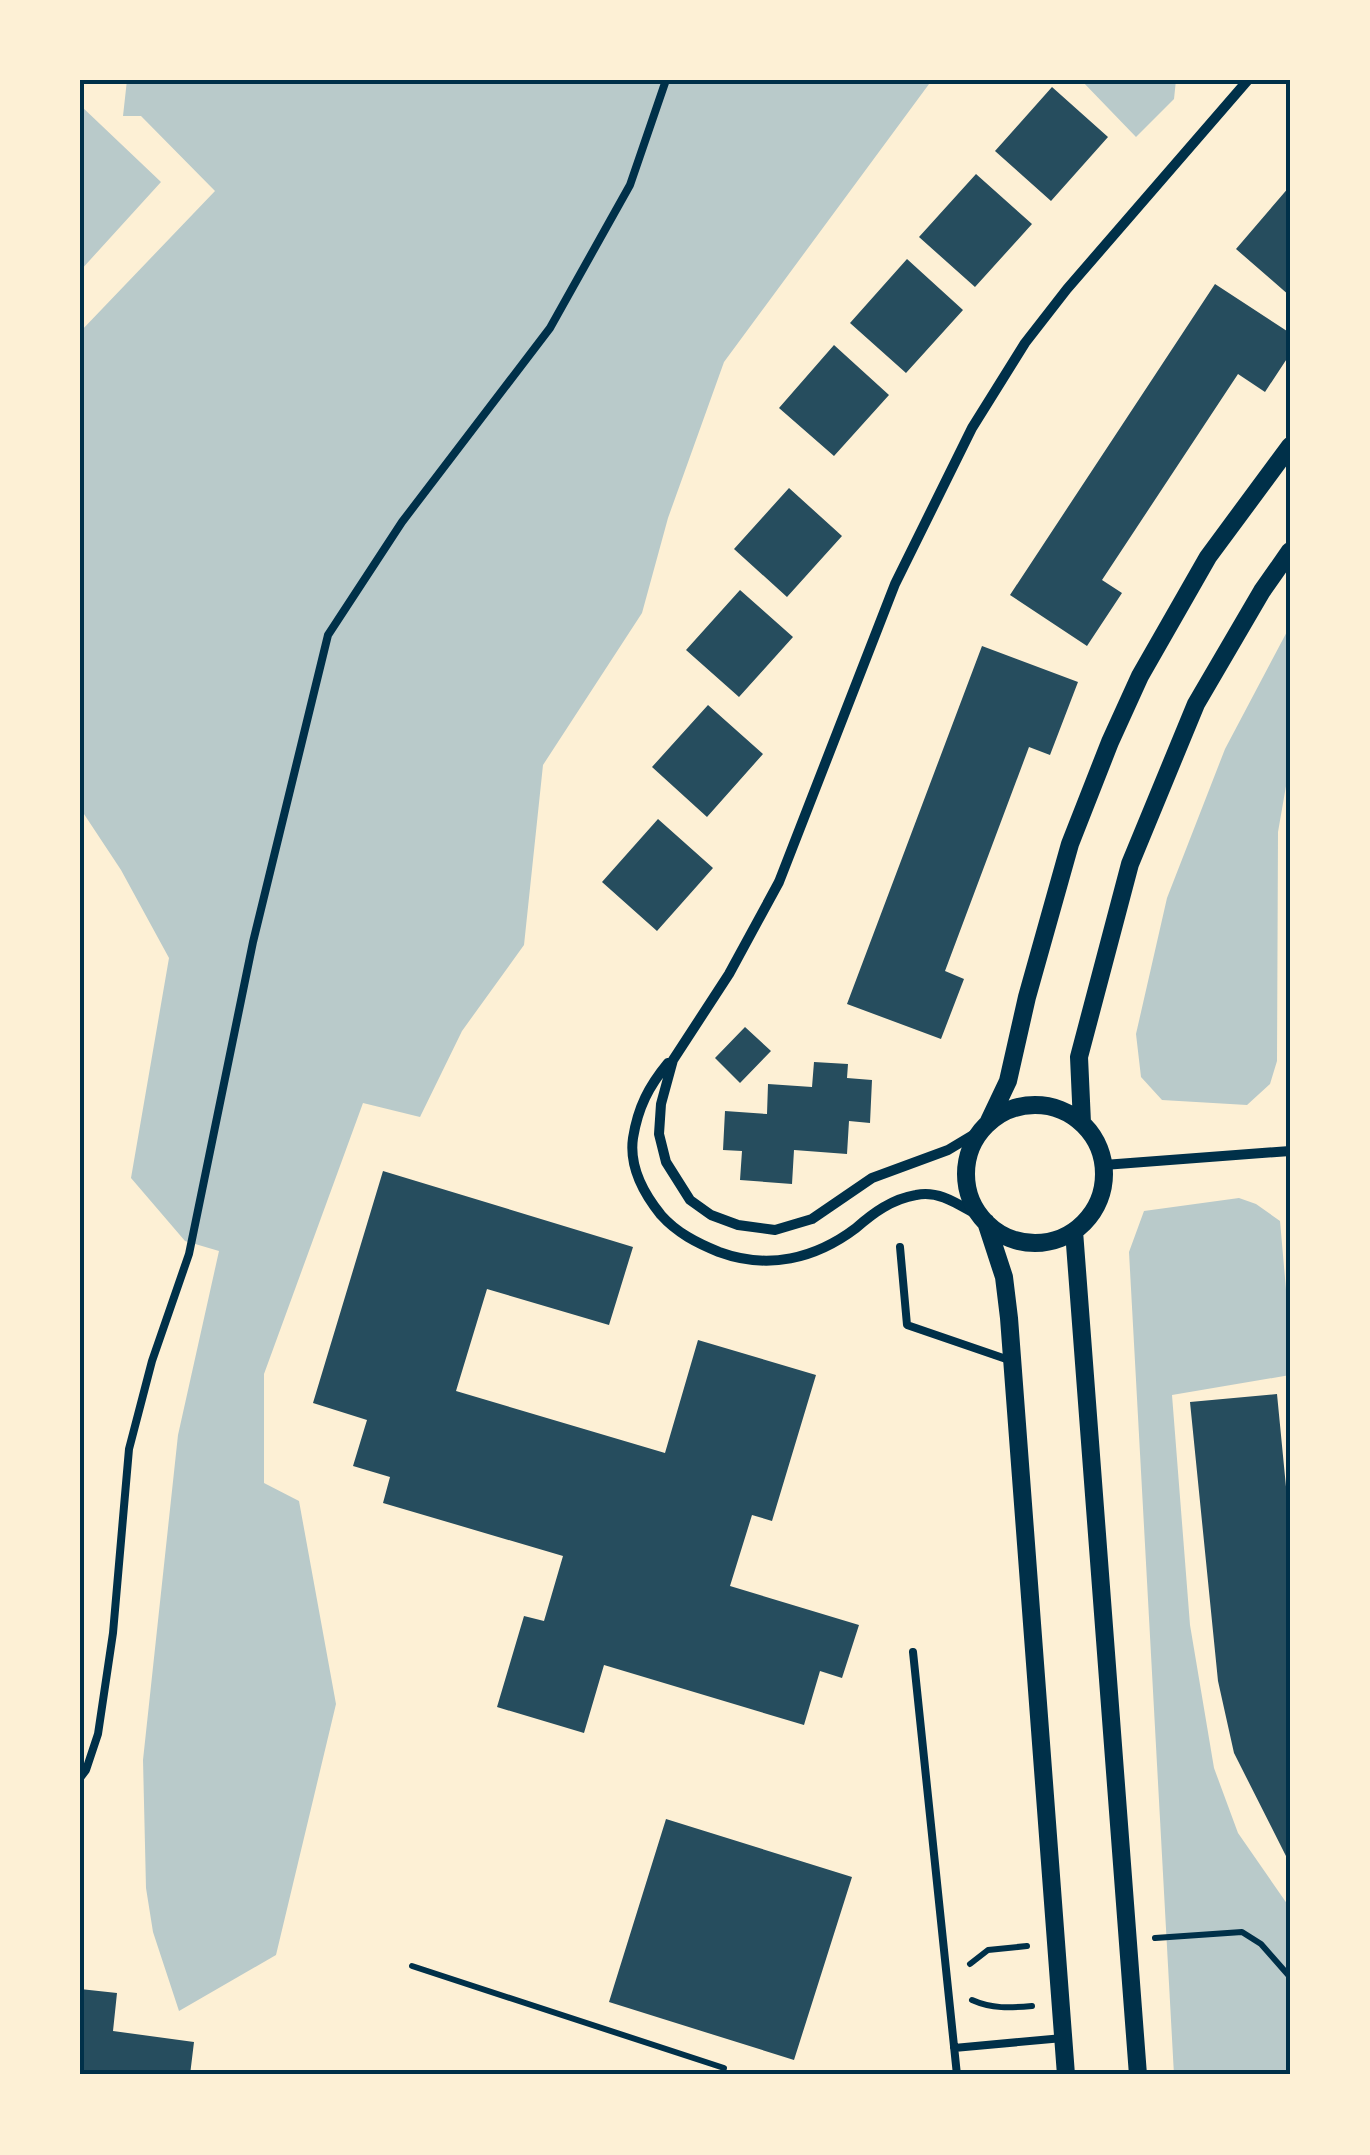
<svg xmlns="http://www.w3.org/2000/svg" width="1370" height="2155" font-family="Montserrat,sans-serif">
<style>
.green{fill:#b9caca}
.building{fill:#264d5e}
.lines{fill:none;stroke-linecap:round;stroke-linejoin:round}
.path{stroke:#003049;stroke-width:6}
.service{stroke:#003049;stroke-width:8}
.minor{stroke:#003049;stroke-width:10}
.tertiary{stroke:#003049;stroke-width:18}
.neatline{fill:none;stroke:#003049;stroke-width:4}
</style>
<rect width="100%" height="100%" fill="#fdf0d5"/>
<path class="green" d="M 127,80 L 932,80 L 724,362 L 668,518 L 642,613 L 543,765 L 524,945 L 462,1031 L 420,1117 L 363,1103 L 264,1374 L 264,1483 L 299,1501 L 336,1704 L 276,1955 L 179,2011 L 153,1932 L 146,1888 L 143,1760 L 178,1435 L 219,1251 L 185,1241 L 131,1178 L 169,958 L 121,870 L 80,808 L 80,332 L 215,191 L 141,116 L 123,116 Z
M 1081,80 L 1176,80 L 1174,99 L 1136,137 Z
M 80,105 L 161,182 L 80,271 Z
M 1290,626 L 1290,763 L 1278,832 L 1277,1061 L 1270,1084 L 1247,1105 L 1162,1100 L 1141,1077 L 1136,1034 L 1167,898 L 1225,749 Z
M 1239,1198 L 1256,1204 L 1280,1221 L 1290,1335 L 1290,1375 L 1172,1395 L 1190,1625 L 1214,1768 L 1238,1833 L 1290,1908 L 1290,2075 L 1174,2075 L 1129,1252 L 1144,1211 Z"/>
<path class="building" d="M 1052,87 L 1108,137 L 1051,201 L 995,151 Z
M 976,174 L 1032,224 L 975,287 L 919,237 Z
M 1290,186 L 1290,296 L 1236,249 Z
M 907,259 L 963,310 L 906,373 L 850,323 Z
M 1215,284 L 1290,333 L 1290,354 L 1265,392 L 1238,374 L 1102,580 L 1122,593 L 1087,646 L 1010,595 Z
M 834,345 L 889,395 L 834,456 L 779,408 Z
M 789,488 L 842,536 L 787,597 L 734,549 Z
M 740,590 L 793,637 L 739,697 L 686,650 Z
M 982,646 L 1078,682 L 1050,755 L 1029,747 L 945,971 L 964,979 L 941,1039 L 847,1004 Z
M 708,705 L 763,754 L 707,817 L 652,767 Z
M 658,819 L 713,868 L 657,931 L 602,882 Z
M 745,1027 L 771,1051 L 740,1083 L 715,1058 Z
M 814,1062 L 848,1064 L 847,1078 L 872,1080 L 870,1123 L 849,1121 L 847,1154 L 794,1150 L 792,1184 L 740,1180 L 742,1151 L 723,1150 L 725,1111 L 767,1114 L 768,1084 L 812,1087 Z
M 383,1171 L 633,1247 L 609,1325 L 487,1289 L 456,1391 L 665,1453 L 698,1340 L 816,1375 L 772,1521 L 752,1515 L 730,1586 L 859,1625 L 842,1678 L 820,1671 L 804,1725 L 604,1665 L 584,1733 L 497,1707 L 524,1616 L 544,1621 L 563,1556 L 383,1503 L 390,1477 L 353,1466 L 367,1420 L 313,1403 Z
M 1277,1394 L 1290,1528 L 1290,1864 L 1234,1753 L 1218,1681 L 1190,1402 Z
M 666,1819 L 852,1877 L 794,2060 L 609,2002 Z
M 80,1989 L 117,1993 L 113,2031 L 194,2042 L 190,2075 L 80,2075 Z"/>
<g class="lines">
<path class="path" d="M 1155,1938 L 1242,1932 L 1261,1944 L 1290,1977
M 970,1964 L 988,1950 L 1027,1946
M 412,1966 L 724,2068 L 722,2075
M 972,2000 C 992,2009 1010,2008 1032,2006"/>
<path class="service" d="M 900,1247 L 907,1325 L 1012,1361
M 913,1652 L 957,2075
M 80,1778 L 86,1770 L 98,1734 L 113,1633 L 129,1449 L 152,1361 L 189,1254 L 253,942 L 328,635 L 402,522 L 550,328 L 630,185 L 666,80
M 954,2048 L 1063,2038"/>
<path class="minor" d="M 668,1063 C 649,1086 638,1107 633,1138 C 629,1166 644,1194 661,1215 C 677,1233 697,1243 719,1252 C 768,1270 815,1259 856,1228 C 873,1213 892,1199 916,1195 C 940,1190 959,1205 979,1216
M 983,1129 L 948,1150 L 872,1178 L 812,1219 L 775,1230 L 738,1225 L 711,1215 L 690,1200 L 666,1162 L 659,1134 L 661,1104 L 673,1060 L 729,974 L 779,882 L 895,584 L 972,428 L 1025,343 L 1067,289 L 1248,80
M 1104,1165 L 1290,1151"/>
<path class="tertiary" d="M966 1174a69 69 0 1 1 138 0a69 69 0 1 1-138 0Z
M 989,1121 L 1008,1081 L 1027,997 L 1070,844 L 1110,742 L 1140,676 L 1208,557 L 1290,446
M 1082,1123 L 1079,1057 L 1130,864 L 1196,704 L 1262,591 L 1290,551
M 986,1222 L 1004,1277 L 1009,1318 L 1066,2075
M 1074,1231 L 1138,2075"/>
</g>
<rect width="1370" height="2155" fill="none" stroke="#fdf0d5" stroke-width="165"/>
<rect x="82" y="82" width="1206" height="1990" class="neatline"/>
</svg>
